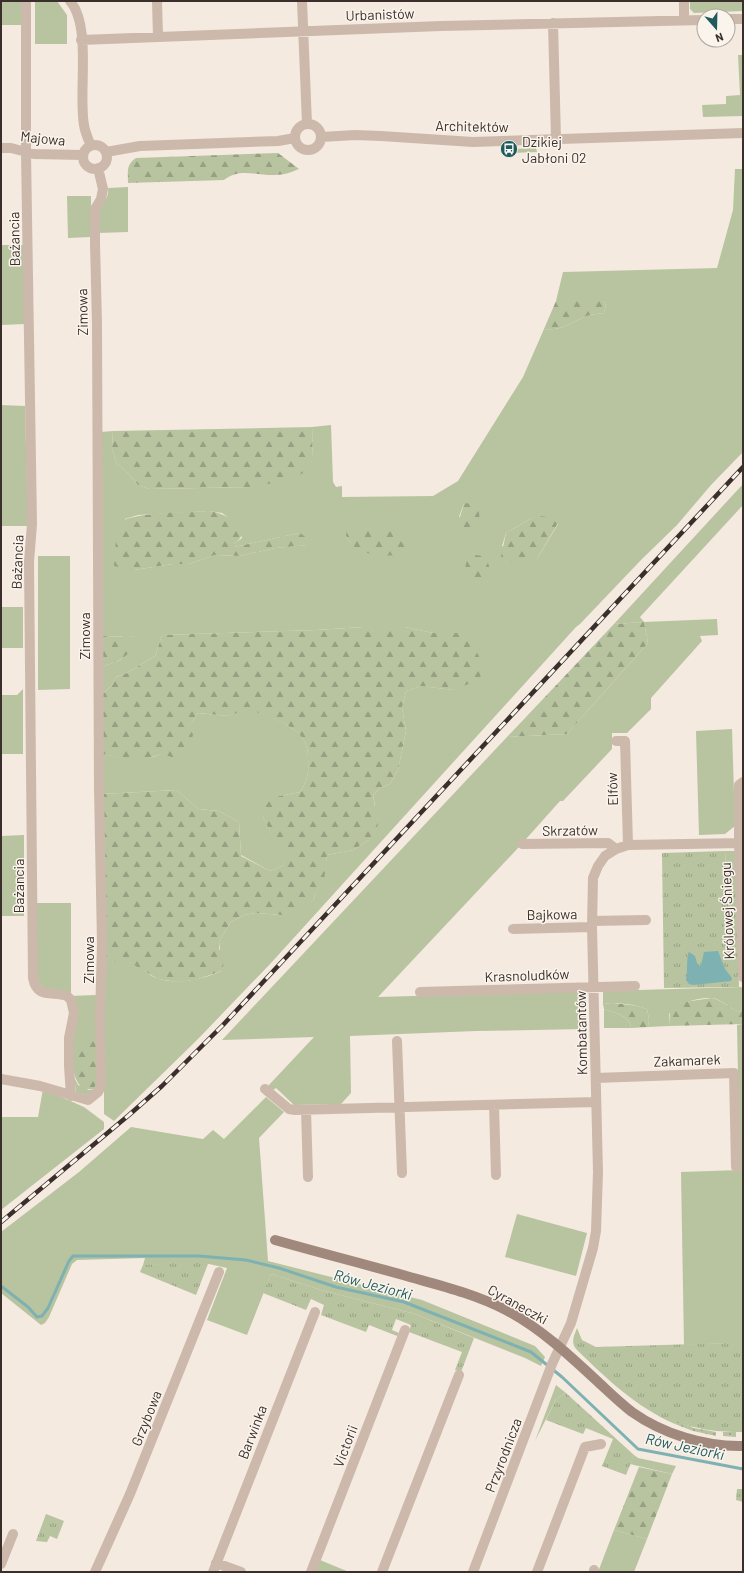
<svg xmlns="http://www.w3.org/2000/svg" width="744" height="1573" font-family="Barlow,sans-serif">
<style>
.grass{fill:#b8c49f;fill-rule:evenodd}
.forest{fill:url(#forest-firs)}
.park{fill:url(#park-tufts)}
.garden{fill:url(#garden-dots)}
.water{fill:#7eb1b2}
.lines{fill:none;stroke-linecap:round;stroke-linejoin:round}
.stream{stroke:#7eb1b2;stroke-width:3}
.street{stroke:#cdb9ab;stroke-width:10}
.secondary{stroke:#a1887c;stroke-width:10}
.rail-casing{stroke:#3a2f2a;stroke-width:4.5}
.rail{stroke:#fbf4ed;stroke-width:3;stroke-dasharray:9;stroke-linecap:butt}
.labels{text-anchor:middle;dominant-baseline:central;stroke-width:3;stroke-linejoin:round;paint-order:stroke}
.street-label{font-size:14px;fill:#3a2f2a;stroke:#fbf4ed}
.poi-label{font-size:14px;fill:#3a2f2a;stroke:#fbf4ed;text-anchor:start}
.water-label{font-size:15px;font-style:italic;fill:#1f5b5d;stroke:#fbf4ed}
</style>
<defs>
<pattern id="forest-firs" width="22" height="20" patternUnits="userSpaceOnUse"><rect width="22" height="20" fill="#b8c49f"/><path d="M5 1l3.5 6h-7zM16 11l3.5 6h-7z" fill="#97a082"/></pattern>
<pattern id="park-tufts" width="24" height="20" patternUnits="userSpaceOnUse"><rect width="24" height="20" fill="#b8c49f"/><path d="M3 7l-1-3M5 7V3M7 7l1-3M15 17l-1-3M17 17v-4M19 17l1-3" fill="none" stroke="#97a082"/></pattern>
<pattern id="garden-dots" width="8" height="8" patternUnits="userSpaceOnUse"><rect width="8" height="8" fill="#b8c49f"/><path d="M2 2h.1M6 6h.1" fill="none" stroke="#97a082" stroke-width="1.8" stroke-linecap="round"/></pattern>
</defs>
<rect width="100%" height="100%" fill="#f4eae0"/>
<path class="grass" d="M 1,1 L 23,1 L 23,25 L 1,25 Z
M 35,1 L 57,1 L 67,15 L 67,44 L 35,44 Z
M 690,1 L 743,1 L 743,11 L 694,13 L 690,9 Z
M 738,55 L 743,55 L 743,116 L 703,117 L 702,105 L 726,104 L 726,96 L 740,95 Z
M 536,148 L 537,152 L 512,153 L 512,149 Z
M 735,169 L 743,169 L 743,452 L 711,485 L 677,525 L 641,560 L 580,624 L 576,627 L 271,963 L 198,1039 L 114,1121 L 104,1114 L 104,962 C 112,962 122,960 129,962 C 140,965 148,976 159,979 C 180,985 203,979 222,971 L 219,941 L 231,922 L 244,915 L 256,913 L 282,915 L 313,901 L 315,895 L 323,881 L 327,855 L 353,850 L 369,840 L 375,805 L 373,795 L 380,788 L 390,784 L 398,770 L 406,731 L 402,708 L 406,691 L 421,686 L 454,690 L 461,633 L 433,633 L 405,627 L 363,627 L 316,630 L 162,635 L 155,656 L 127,673 L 116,677 L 112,685 L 103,694 L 103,666 C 124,661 127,656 137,637 L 102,636 L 101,432 L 113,431 L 112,449 L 117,464 L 128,473 L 138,485 L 149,489 L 252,487 L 313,459 L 312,427 L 331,425 L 333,482 L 336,487 L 342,486 L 342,497 L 433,496 L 458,481 L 523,377 L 544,329 C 563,331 571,322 587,316 C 592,314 598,314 604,313 L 606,305 L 603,301 L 556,301 L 563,272 L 717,268 L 733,210 ZM 464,503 L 479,513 L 459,517 ZM 208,511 L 222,513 L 238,525 L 242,538 L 234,544 L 234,547 L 299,533 L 307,545 L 276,548 L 239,556 L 215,555 L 189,564 L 173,564 L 134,570 L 125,519 L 138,515 ZM 532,518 L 558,524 L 537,559 L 502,546 L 506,533 ZM 369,531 L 390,531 L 383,554 C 365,552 355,552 346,536 Z
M 128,187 L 128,232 L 98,233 L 99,207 C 105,201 109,197 108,188 Z
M 67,196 L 91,196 L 91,237 L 68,238 Z
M 1,245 L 24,245 L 25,324 L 1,325 Z
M 1,405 L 25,406 L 28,526 L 1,526 Z
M 743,484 L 743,505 L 640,617 L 644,622 L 717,619 L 718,635 L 700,636 L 702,641 L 651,698 L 651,709 L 627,733 L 612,733 L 612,749 L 563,801 L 560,801 L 518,848 L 378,997 L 586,991 L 586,1029 L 476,1031 L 350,1036 L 351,1093 L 341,1104 L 294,1105 L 276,1088 L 273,1090 L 268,1086 L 314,1037 L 222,1040 L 507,737 L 567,734 L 648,643 L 644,622 L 614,624 Z
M 70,556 L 70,689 L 38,690 L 38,556 Z
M 1,607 L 23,607 L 23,648 L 1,648 Z
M 23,689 L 23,754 L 1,754 L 1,695 L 17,695 Z
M 248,708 C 266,716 303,726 307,748 C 308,752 308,756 308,760 C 309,774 307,781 300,792 L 279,796 L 263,817 C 271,833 275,845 291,855 L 282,866 L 270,871 L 241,855 L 239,822 L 219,811 L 198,809 L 177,790 L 102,794 L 103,754 C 122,758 142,762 161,754 C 171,750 192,723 198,713 L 228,716 Z
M 732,729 L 735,826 L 725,834 L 699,835 L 696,731 Z
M 24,835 L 24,916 L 1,916 L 1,836 Z
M 725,851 L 736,851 L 736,871 L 726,872 Z
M 36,903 L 71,903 L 71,994 C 55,992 44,995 37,978 Z
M 743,987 L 743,1012 C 729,1011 724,999 711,998 C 699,997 688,1003 676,1003 L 669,1014 L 669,1026 L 648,1027 L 649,1019 L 647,1009 C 634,1004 618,1002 603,1004 L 603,991 Z
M 95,995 L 97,996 L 98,1041 L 73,1041 L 71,996 Z
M 604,1009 C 614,1013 630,1015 631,1028 L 604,1028 Z
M 743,1024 L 743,1343 L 734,1344 L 733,1341 L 730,1341 L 730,1343 L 684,1345 L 681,1172 L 740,1170 L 737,1025 Z
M 74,1077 L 78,1085 L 89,1090 L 94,1089 L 88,1095 L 76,1092 Z
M 43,1089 L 84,1107 L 104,1122 L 104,1129 L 1,1210 L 1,1117 L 38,1117 Z
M 266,1097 L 284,1112 L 259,1138 L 268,1261 L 422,1300 L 535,1346 L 545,1357 L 541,1366 L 525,1358 L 415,1314 L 321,1290 L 271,1274 L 247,1335 L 207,1320 L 227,1268 L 209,1264 L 143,1265 L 145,1258 L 77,1260 L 72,1264 L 49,1317 L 45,1323 L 41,1325 L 1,1293 L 1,1232 L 79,1172 L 131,1127 L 203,1139 L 213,1130 L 224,1139 Z
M 517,1214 L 587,1233 L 576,1276 L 505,1257 Z
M 556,1385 L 566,1393 L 556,1399 L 535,1441 Z
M 634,1455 L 638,1458 L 676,1466 L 672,1474 L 630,1464 Z
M 614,1530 L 647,1539 L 634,1572 L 598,1572 Z
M 320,1560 L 349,1572 L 315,1572 Z"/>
<path class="forest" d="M 278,153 L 299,169 C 292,172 284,175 275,175 C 258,176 239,167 224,180 L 128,183 C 128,170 126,165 136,158 Z
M 598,300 L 603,301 L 606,305 L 604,313 C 598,314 592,314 587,316 C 571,322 563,331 544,329 L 556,301 Z
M 312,427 L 313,459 L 305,472 L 289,480 L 252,487 L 149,489 L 138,485 L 128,473 L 117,464 L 112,449 L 113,431 Z
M 464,503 L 475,504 C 477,507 479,510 479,513 C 481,521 475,534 465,532 C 463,532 461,530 459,529 L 458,524 Z
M 208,511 C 223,512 257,528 234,544 L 234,547 L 299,533 C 305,535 307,539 308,545 L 276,548 L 239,556 L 215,555 L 189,564 L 173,564 L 134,570 L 114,566 C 116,553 114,534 121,523 C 128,512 193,512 208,511 Z
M 540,516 L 547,517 L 558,523 L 537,559 L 520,562 L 500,561 L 506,533 L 532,518 Z
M 347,529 L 407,532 C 411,541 412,546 408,555 C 392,556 366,557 353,546 C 350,543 348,539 346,536 Z
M 473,555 C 486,555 488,559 490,571 L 474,583 L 464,580 L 465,568 L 468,556 Z
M 644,622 L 648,643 L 567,734 L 507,737 L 614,624 Z
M 363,627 L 405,627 L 433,633 L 461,633 L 478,654 L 483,667 L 480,678 L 471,683 L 453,690 L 421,686 L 406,691 L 402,708 L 406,731 L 398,770 L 390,784 L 380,788 L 373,795 L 378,825 L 369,840 L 353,850 L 327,855 L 324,881 L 315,895 L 313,901 L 303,910 L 293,914 L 282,915 L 256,913 L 244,915 L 231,922 L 219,941 L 219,949 L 225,957 L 222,971 L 195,980 L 177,982 L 158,979 L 129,962 L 104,962 L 102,794 L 177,790 L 198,809 L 219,811 L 239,822 L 241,856 L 270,871 L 282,866 L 290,855 L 281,849 L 273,838 L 263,817 L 265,804 L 279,796 L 300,792 C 307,781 309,774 308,760 C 308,756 308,752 307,748 C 303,726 266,716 248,709 L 228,716 L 198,713 L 188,728 L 193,734 L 190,749 L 184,761 L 162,754 L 144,759 L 125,759 L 103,754 L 103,694 L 112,685 L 116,677 L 127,673 L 155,656 L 162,635 L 316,630 Z
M 102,636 L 137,637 C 132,655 120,662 103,666 Z
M 712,998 C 724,1000 730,1011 743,1012 L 743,1024 L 669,1026 L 670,1010 L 676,1003 Z
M 613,1003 C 625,1005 635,1004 647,1009 L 649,1019 L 648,1027 L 631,1028 C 630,1015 614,1013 604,1009 L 603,1004 Z
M 73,1041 L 98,1041 L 97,1083 L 94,1089 L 83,1089 C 70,1077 73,1058 73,1041 Z
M 639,1467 L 672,1474 L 647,1539 L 614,1530 Z"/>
<path class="park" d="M 725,851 L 726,872 L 736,871 L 739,987 L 664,988 L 662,853 Z
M 197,1262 L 208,1264 L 196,1295 L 140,1272 L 143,1265 Z
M 271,1274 L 321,1290 L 415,1314 L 474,1338 L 461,1372 L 455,1370 L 462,1352 L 409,1332 L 411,1325 L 396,1319 L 392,1330 L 399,1333 L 397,1336 L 369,1325 L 366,1332 L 321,1315 L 324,1305 L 311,1299 L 306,1310 L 263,1293 Z
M 577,1328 L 582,1340 L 596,1347 L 729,1343 L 730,1341 L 734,1341 L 734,1343 L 743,1343 L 743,1432 C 716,1432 702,1430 676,1422 L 675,1424 C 636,1407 607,1379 577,1350 C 570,1342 574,1336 577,1328 Z
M 566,1393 L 634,1455 L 626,1475 L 602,1466 L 613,1439 L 586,1428 L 583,1434 L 546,1420 L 556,1399 Z
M 737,1489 L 743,1489 L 743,1502 L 736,1500 Z
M 46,1514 L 64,1521 L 57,1539 L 50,1536 L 47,1542 L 36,1541 Z"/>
<path class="garden" d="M 676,1421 L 694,1428 L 716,1432 L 716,1436 L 693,1431 L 675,1424 Z
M 723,1432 L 736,1432 L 736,1437 L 723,1436 Z"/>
<path class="water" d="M 718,951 L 725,969 L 732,978 L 731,981 L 693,985 L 689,984 L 686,980 C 688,971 686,958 689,952 L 695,956 L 697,963 L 699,966 L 701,965 L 704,952 Z"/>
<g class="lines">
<path class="stream" d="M 1,1286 L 28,1307 L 37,1317 L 42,1316 L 48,1308 L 69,1261 L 73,1256 L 199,1256 L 246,1260 L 279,1268 L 336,1287 L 404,1302 L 531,1352 L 562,1377 L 638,1449 L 743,1469"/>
<path class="street" d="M 26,1 L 26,153 L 32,524 L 29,562 L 33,978 C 37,999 52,991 67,996 L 71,1000 L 74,1013 L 69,1038 L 69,1066 L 71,1096
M 70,1 C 92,26 78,93 84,125 C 85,132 88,139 91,146
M 157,1 L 158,37
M 302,1 L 307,124
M 684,1 L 684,20
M 728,19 L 743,19
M 553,23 L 556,139
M 81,40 L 441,26 L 704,20
M295 137a13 13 0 1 1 26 0a13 13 0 1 1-26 0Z
M 322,137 L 355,135 L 381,136 L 473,142 L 743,133
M83 157a12 12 0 1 1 24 0a12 12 0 1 1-24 0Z
M 1,148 L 11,148 L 34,154 L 83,155
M 106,152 L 140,146 L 278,141 L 295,138
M 616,741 L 625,741 L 628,845
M 743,782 L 739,785 L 739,843 L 743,977
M 522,844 L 608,843 L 616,849
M 592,921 L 646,920
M 513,929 L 592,927
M 420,992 L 635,986
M 397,1041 L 402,1173
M 596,1078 L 734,1073 L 736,1167
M 1,1079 L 40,1086 L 88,1100 L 98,1092 L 101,1086 L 100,1018 L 102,944 L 99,789 L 97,324 L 95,243 L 95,209 L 101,199 L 103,189 L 98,168
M 265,1089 L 289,1109 L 295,1110 L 596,1102
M 494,1105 L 496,1175
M 306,1110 L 308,1177
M 216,1563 L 241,1572
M 1,1564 L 13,1534
M 95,1572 L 130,1494 L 219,1272
M 213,1572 L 315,1312
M 311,1572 L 405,1330
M 382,1572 L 459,1375
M 473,1572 L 552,1364 L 571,1323 L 593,1248 L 596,1231 L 598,1172 L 592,927 L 593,878 L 598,866 L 605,856 L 616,849 L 628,845 L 743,843
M 537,1572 L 585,1447 L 601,1444
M 594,1572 L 594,1570"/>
<path class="secondary" d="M 275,1240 C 317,1252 360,1263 403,1275 C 438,1285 473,1293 506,1310 C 540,1328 568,1354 596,1380 C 608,1391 619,1402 632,1412 C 663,1434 705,1447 743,1446"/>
<defs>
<path id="rail" d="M 1,1222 L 129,1115 L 162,1086 L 223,1025 L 743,467"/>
</defs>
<use href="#rail" class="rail-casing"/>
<use href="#rail" class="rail"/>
</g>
<defs>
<symbol id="bus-disc" viewBox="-11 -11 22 22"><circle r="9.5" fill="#1f5b5d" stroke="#fbf4ed"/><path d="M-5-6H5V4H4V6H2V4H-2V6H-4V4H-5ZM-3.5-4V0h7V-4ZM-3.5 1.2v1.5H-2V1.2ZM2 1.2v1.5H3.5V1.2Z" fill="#fff"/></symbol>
</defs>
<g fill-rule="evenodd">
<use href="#bus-disc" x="499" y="139" width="20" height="20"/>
</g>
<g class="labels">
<g class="street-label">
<text transform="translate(380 14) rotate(-2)">Urbanistów</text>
<text transform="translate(472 126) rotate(1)">Architektów</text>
<text transform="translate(43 138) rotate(6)">Majowa</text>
<text transform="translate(14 239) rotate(-91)">Bażancia</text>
<text transform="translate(82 312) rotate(-91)">Zimowa</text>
<text transform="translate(17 562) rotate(-88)">Bażancia</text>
<text transform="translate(84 636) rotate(-90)">Zimowa</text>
<text transform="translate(612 789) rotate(-92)">Elfów</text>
<text transform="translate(570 830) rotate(-1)">Skrzatów</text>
<text transform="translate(18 886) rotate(-90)">Bażancia</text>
<text transform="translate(727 911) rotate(-92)">Królowej Śniegu</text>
<text transform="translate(552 914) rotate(-1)">Bajkowa</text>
<text transform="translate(88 960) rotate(-90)">Zimowa</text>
<text transform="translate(527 975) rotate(-2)">Krasnoludków</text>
<text transform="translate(581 1033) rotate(-91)">Kombatantów</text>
<text transform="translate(687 1060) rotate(-2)">Zakamarek</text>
<text transform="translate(518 1304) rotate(29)">Cyraneczki</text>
<text transform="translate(146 1418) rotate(-68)">Grzybowa</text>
<text transform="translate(252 1432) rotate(-69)">Barwinka</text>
<text transform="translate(345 1446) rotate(-69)">Victorii</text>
<text transform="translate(503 1455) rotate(-69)">Przyrodnicza</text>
</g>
<g class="poi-label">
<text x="522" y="141">Dzikiej<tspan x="522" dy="16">Jabłoni 02</tspan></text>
</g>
<g class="water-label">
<text transform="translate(373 1284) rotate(15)">Rów Jeziorki</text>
<text transform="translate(685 1446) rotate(12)">Rów Jeziorki</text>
</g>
</g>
<rect width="744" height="1573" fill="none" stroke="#3a2f2a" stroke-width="4"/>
<g transform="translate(716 28) rotate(160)"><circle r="19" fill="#fbf4ed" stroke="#aea59f"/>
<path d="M0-3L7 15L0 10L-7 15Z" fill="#1f5b5d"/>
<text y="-6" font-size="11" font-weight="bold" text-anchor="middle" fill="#3a2f2a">N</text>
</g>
</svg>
